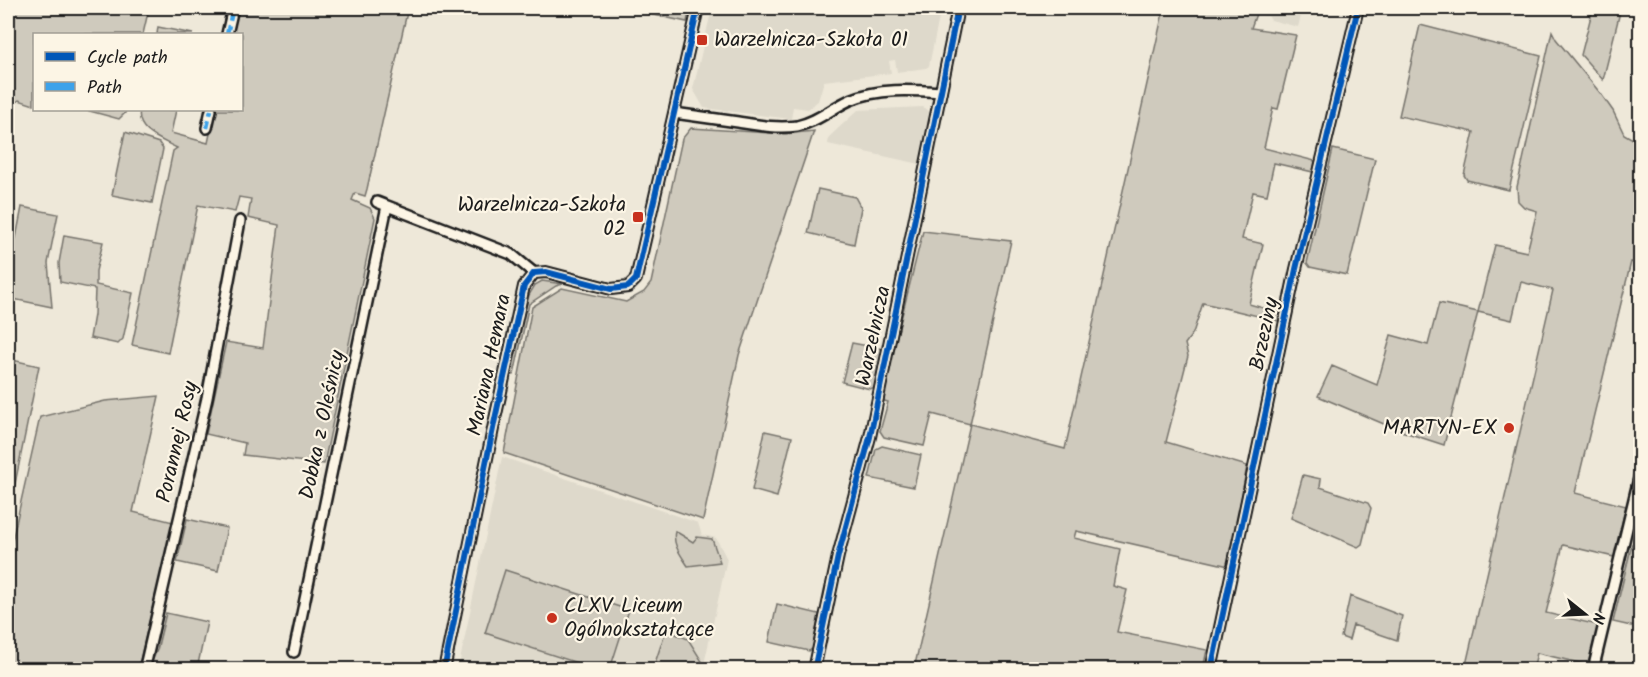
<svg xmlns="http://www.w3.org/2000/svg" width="1648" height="677" font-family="Kalam,sans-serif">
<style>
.built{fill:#ded9cb}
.green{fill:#cfcabd;stroke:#76736c;stroke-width:1.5}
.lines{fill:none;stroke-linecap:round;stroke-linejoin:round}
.minor-casing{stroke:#1c1c1c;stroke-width:14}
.minor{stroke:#fcf5e5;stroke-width:9}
.quiet{stroke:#3da2ea;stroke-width:4.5;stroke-dasharray:9 4.5;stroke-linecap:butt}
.cycleway-casing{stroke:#fcf5e5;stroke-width:10}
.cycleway{stroke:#0057b8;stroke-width:6}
.poi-dot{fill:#c8321e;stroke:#fcf5e5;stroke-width:2}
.labels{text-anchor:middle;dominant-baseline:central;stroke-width:4.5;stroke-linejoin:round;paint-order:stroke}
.poi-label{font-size:21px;fill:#1c1c1c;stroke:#fcf5e5;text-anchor:start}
.street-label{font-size:21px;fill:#1c1c1c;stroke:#fcf5e5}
</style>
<rect width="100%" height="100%" fill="#eee8d9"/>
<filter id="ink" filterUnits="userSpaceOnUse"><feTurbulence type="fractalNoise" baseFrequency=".0167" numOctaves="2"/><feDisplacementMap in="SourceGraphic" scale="12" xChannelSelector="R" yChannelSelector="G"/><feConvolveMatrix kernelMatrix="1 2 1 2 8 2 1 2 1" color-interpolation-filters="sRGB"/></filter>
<g filter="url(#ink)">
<path class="built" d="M 712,8 L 941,8 L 929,66 L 926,68 L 897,72 L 895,60 L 889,61 L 891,73 L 824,81 L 818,101 L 808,109 L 793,107 L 791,119 L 704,108 L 693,89 Z
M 1258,8 L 1303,8 L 1298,27 L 1271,20 L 1268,16 L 1256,14 Z
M 923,107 L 929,112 L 920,164 L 828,144 L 829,137 L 858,110 Z
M 502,457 L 698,523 L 702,535 L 716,538 L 727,559 L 703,669 L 458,670 Z"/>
<path class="green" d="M 8,8 L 149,8 L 143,34 L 34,34 L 34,105 L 19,100 L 15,103 L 10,122 L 8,122 Z
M 237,8 L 408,8 L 367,189 L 365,196 L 355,193 L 352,200 L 370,208 L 375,218 L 324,464 L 243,455 L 245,443 L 206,434 L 226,342 L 263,348 L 279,225 L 248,218 L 251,199 L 239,197 L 235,212 L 198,205 L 168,353 L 132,345 L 173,151 L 177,148 C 162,140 135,131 140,110 L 176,110 L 171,133 L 208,143 L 215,110 L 242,110 L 242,34 L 231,34 Z
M 631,8 L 690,8 L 687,22 L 631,10 Z
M 1164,8 L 1258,8 L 1251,28 L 1296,35 L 1278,109 L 1273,108 L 1264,148 L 1315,161 L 1313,172 L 1274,163 L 1267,195 L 1253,192 L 1242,239 L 1263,244 L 1249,304 L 1277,312 L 1281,309 L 1279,321 L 1203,303 L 1193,333 L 1185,344 L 1188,356 L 1166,442 L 1247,466 L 1229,566 L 1076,531 L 1074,538 L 1120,549 L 1113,586 L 1127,590 L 1117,632 L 1207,650 L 1203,669 L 914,669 L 970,424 L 932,414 L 924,446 L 884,437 L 880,431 L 888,402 L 881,400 L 923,231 L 1011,241 L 970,424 L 1065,449 Z
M 1593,8 L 1621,8 L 1603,80 L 1581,55 Z
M 1420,25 L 1541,56 L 1509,190 L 1467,180 L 1464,175 L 1474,132 L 1399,116 Z
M 158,27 L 193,34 L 157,34 Z
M 1552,31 L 1556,39 L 1601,94 L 1613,111 L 1624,134 L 1640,143 L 1640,264 L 1631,262 L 1575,493 L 1626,506 L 1614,557 L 1563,545 L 1546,613 L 1598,625 L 1588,665 L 1537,653 L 1533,669 L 1465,669 L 1553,290 L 1521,282 L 1512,320 L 1478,312 L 1444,445 L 1398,430 L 1318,396 L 1332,366 L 1377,385 L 1391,335 L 1428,345 L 1439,303 L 1478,312 L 1495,245 L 1527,252 L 1537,211 L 1524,207 L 1518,201 L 1517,187 Z
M 86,110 L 126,110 L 125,113 L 119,119 Z
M 691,128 L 785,134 L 814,131 L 739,355 L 703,520 L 504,453 L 532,307 L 562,288 L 626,302 L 644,292 L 651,283 L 682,139 Z
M 125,132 L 159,143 L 163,149 L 152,203 L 112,195 Z
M 1333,149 L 1375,159 L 1347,275 L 1310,267 L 1307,263 Z
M 818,189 L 855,197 L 861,208 L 854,244 L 808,233 Z
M 22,207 L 58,214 L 48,263 L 52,307 L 8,298 L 8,236 L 16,238 Z
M 64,235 L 103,242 L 96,271 L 96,285 L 133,293 L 123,339 L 118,344 L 90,338 L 94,315 L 95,289 L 60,282 L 59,263 Z
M 542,281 L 563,284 L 556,286 L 529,304 L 514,375 L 508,374 L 529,295 L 535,285 Z
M 852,343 L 884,349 L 875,387 L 870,389 L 842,382 Z
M 8,359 L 39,366 L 8,518 Z
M 159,396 L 133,512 L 173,522 L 138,669 L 8,669 L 8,559 L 40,417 L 105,401 Z
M 765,431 L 792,437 L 777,497 L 752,490 Z
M 882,446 L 921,455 L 914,487 L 869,478 L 876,449 Z
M 1303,475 L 1321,479 L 1320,487 L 1368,503 L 1371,508 L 1362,544 L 1358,547 L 1291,518 Z
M 187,519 L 227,528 L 218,571 L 177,562 Z
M 675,531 L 693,542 L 697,537 L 712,539 L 720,562 L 688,566 C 681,555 672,545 675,531 Z
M 1632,544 L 1640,546 L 1640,628 L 1613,622 Z
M 505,570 L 629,610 L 610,669 L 596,669 L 485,633 Z
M 1350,596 L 1402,616 L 1397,640 L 1353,625 L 1349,640 L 1341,637 Z
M 777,604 L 819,614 L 813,648 L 809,651 L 769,642 Z
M 166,613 L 207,622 L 197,669 L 148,670 L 157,650 Z
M 666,630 L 688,639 L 703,663 L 701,669 L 653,669 Z
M 496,663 L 514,669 L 475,669 L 484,665 Z"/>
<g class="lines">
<defs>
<path id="minor" d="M 227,34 L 233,8
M 674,113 C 695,116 716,119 738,122 C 757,125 777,129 797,126 C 817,122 832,108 850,100 C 879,88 910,90 941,92
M 207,128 L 211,110
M 377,202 L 511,254 L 534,273
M 294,652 L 387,206
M 143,670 L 146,662 L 207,398 L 240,221
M 444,670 L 495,419 L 524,286 L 534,273 L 546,272 L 611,289 L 628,287 L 636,279 L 698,8
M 814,670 L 838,556 L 870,437 L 958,8
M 1211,670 L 1296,269 L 1358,8
M 1593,670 L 1640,474"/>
</defs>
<use href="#minor" class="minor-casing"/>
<use href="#minor" class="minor"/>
<path class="quiet" d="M 227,34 L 233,8
M 207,128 L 211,110"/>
<defs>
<path id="cycleway" d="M 444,670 L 495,419 L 524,286 L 534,273 L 546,272 L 611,289 L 628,287 L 636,279 L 698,8
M 814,670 L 838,556 L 870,437 L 958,8
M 1211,670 L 1296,269 L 1358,8"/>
</defs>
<use href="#cycleway" class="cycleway-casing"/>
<use href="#cycleway" class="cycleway"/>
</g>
</g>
<g class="poi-dot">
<rect x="696" y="34" width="12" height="12" rx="3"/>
<rect x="632" y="211" width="12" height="12" rx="3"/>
<circle cx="1509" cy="428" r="6"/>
<circle cx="552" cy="618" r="6"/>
</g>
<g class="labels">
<g class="poi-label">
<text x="714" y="40">Warzelnicza-Szkoła 01</text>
<text x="626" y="205" text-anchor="end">Warzelnicza-Szkoła<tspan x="626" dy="24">02</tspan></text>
<text x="1497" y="428" text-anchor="end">MARTYN-EX</text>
<text x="564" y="606">CLXV Liceum<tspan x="564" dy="24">Ogólnokształcące</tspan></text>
</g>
<g class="street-label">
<text transform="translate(1265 334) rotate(-78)">Brzeziny</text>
<text transform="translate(874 336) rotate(-78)">Warzelnicza</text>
<text transform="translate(490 365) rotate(-78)">Mariana Hemara</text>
<text transform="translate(323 425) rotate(-78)">Dobka z Oleśnicy</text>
<text transform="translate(178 442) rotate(-77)">Porannej Rosy</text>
</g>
</g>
<rect width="1648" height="677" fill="none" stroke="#fcf5e5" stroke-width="30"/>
<rect x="15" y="15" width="1618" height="647" fill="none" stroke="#1c1c1c" stroke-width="2" filter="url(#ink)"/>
<rect x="33" y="33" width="210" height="78" fill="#fcf5e5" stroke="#a29e95" stroke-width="1.5"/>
<rect x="45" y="52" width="30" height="9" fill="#0057b8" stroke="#a29e95" stroke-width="1.5"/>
<text x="87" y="63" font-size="18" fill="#1c1c1c">Cycle path</text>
<rect x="45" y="82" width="30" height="9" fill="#3da2ea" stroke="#a29e95" stroke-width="1.5"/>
<text x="87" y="93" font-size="18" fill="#1c1c1c">Path</text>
<g transform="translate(1585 614) rotate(108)" stroke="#fcf5e5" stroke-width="4.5" paint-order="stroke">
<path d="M0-4.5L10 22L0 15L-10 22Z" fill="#1c1c1c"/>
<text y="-9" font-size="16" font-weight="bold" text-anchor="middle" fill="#1c1c1c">N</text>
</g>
</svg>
